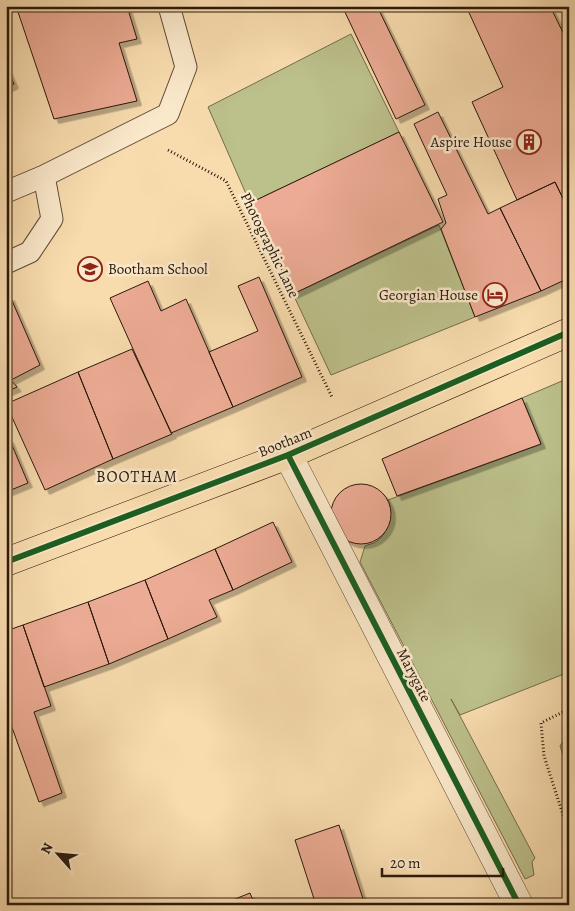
<svg xmlns="http://www.w3.org/2000/svg" width="575" height="911" font-family="Alegreya,serif">
<style>
.green{fill:#bcc08b;stroke:#746c4c}
.building{fill:#ecab94;stroke:#2b180c;filter:url(#shadow)}
.lines{fill:none;stroke-linecap:round;stroke-linejoin:round}
.lane-casing{stroke:#5e4934;stroke-width:23}
.street-casing{stroke:#5e4934;stroke-width:29}
.primary-casing{stroke:#2b180c;stroke-width:29}
.path{stroke:#2b180c;stroke-width:3;stroke-dasharray:1 2.5;stroke-linecap:butt}
.lane{stroke:#fae8ca;stroke-width:21}
.street{stroke:#fae8ca;stroke-width:28}
.primary{stroke:#f8dcae;stroke-width:28}
.cycleway-casing{stroke:#fae8ca;stroke-width:9}
.cycleway{stroke:#1b5e20;stroke-width:6}
.labels{text-anchor:middle;dominant-baseline:central;stroke-width:5;stroke-linejoin:round;paint-order:stroke}
.poi-label{font-size:15px;fill:#2b180c;stroke:#fae8ca;text-anchor:end}
.street-label{font-size:15px;fill:#2b180c;stroke:#fae8ca}
.neighbourhood-label{font-size:16px;letter-spacing:1px;fill:#2b180c;stroke:#fae8ca}
</style>
<defs>
<filter id="shadow"><feDropShadow dx="4.5" dy="4.5" stdDeviation="0" flood-color="#0004"/></filter>
</defs>
<rect width="100%" height="100%" fill="#f8dcae"/>
<filter id="stains"><feTurbulence type="fractalNoise" baseFrequency=".004" numOctaves="4"/><feColorMatrix values="0 0 0 0 .2 0 0 0 0 .09 0 0 0 0 .02 0 0 0 .5 -.17"/></filter>
<radialGradient id="worn" r=".72"><stop offset=".6" stop-color="#630" stop-opacity="0"/><stop offset="1" stop-color="#630" stop-opacity=".3"/></radialGradient>
<path class="green" d="M 351,34 L 399,132 L 250,203 L 208,107 Z
M 439,225 L 475,317 L 331,375 L 293,294 Z
M 569,378 L 569,672 L 460,715 L 451,699 L 535,858 L 532,862 L 534,875 L 525,879 L 360,562 L 365,546 C 368,544 374,544 377,541 C 389,532 394,513 388,500 L 541,444 L 522,398 Z
M 569,732 L 569,772 L 560,746 Z"/>
<path class="building" d="M 16,6 L 127,6 L 137,39 L 119,43 L 137,101 L 54,119 Z
M 342,6 L 377,6 L 425,105 L 396,119 Z
M 466,6 L 550,6 L 569,45 L 569,211 L 555,182 L 517,200 L 472,102 L 503,87 Z
M 6,66 L 14,84 L 6,88 Z
M 438,112 L 488,214 L 500,208 L 541,291 L 475,317 L 441,229 L 446,223 L 438,199 L 447,195 L 414,124 Z
M 399,132 L 443,222 L 293,294 L 250,203 Z
M 555,182 L 569,211 L 569,278 L 541,291 L 500,208 Z
M 259,277 L 302,377 L 233,407 L 209,352 L 258,331 L 238,286 Z
M 148,281 L 161,311 L 186,299 L 233,407 L 171,433 L 110,298 Z
M 10,296 L 40,365 L 11,380 L 17,387 L 6,392 L 6,297 Z
M 132,349 L 172,434 L 113,459 L 78,372 Z
M 78,372 L 113,459 L 45,490 L 6,404 Z
M 522,398 L 541,444 L 397,496 L 382,459 Z
M 9,438 L 28,483 L 6,492 L 6,439 Z
M331 514a30 30 0 1 1 60 0a30 30 0 1 1-60 0Z
M 273,522 L 292,562 L 233,590 L 215,549 Z
M 215,549 L 233,590 L 209,600 L 217,617 L 168,639 L 145,580 Z
M 145,580 L 168,639 L 109,664 L 88,602 Z
M 88,602 L 109,664 L 44,687 L 23,625 Z
M 23,625 L 51,706 L 34,712 L 62,793 L 39,802 L 6,711 L 6,631 Z
M 339,825 L 365,905 L 316,905 L 295,840 Z
M 250,893 L 255,905 L 220,905 Z"/>
<g class="lines">
<defs>
<path id="lane" d="M 6,192 L 44,176 L 168,114 L 186,67 L 169,6
M 6,263 L 30,252 L 52,219 L 44,176"/>
<path id="street" d="M 288,455 L 519,905"/>
<path id="primary" d="M 6,562 L 288,455 L 569,332"/>
</defs>
<use href="#lane" class="lane-casing"/>
<use href="#street" class="street-casing"/>
<use href="#primary" class="primary-casing"/>
<path class="path" d="M 168,150 L 226,181 L 332,397
M 569,709 L 541,723 L 544,756 L 569,833"/>
<use href="#lane" class="lane"/>
<use href="#street" class="street"/>
<use href="#primary" class="primary"/>
<defs>
<path id="cycleway" d="M 288,455 L 519,905
M 6,562 L 288,455 L 569,332"/>
</defs>
<use href="#cycleway" class="cycleway-casing"/>
<use href="#cycleway" class="cycleway"/>
</g>
<defs>
<symbol id="building-ring" viewBox="-11 -11 22 22"><circle r="9.5" fill="#fae8ca" stroke="#8f2418" stroke-width="1.5"/><path d="M-4-6H4V6H1V3H-1V6H-4ZM-2.5-4.3h1.7v1.8h-1.7ZM.8-4.3h1.7v1.8H.8ZM-2.5-1h1.7V.8h-1.7ZM.8-1h1.7V.8H.8Z" fill="#8f2418"/></symbol>
<symbol id="school-ring" viewBox="-11 -11 22 22"><circle r="9.5" fill="#fae8ca" stroke="#8f2418" stroke-width="1.5"/><path d="M0-5L7-2L0 1L-7-2ZM-4 1L0 2.5L4 1V4Q0 6-4 4Z" fill="#8f2418"/></symbol>
<symbol id="hotel-ring" viewBox="-11 -11 22 22"><circle r="9.5" fill="#fae8ca" stroke="#8f2418" stroke-width="1.5"/><path d="M-6-4.5h1.5V1H6V5H4.5V3h-9V5H-6ZM-4 0a1.8 1.8 0 1 1 3.6 0ZM.5 0V-2.5h3Q6-2.5 6 0Z" fill="#8f2418"/></symbol>
</defs>
<g fill-rule="evenodd">
<use href="#building-ring" x="515" y="128" width="28" height="28"/>
<use href="#school-ring" x="76" y="255" width="28" height="28"/>
<use href="#hotel-ring" x="481" y="281" width="28" height="28"/>
</g>
<g class="labels">
<g class="poi-label">
<text x="512" y="142">Aspire House</text>
<text x="108" y="269" text-anchor="start">Bootham School</text>
<text x="478" y="295">Georgian House</text>
</g>
<g class="street-label">
<text transform="translate(270 245) rotate(64)">Photographic Lane</text>
<text transform="translate(285 442) rotate(-22)">Bootham</text>
<text transform="translate(414 675) rotate(63)">Marygate</text>
</g>
<g class="neighbourhood-label">
<text x="137" y="477">BOOTHAM</text>
</g>
</g>
<rect width="575" height="911" fill="none" stroke="#f8dcae" stroke-width="25"/>
<rect x="8" y="8" width="560" height="896" fill="none" stroke="#2b180c" stroke-width="2.5"/>
<rect x="12" y="12" width="550" height="886" fill="none" stroke="#2b180c"/>
<g transform="translate(58 854) rotate(297)" stroke="#fae8ca" stroke-width="4" paint-order="stroke">
<path d="M0-4L9 19L0 12L-9 19Z" fill="#2b180c"/>
<text y="-8" font-size="14" font-weight="bold" text-anchor="middle" fill="#2b180c">N</text>
</g>
<path d="M382 868v8h121v-8" fill="none" stroke="#2b180c" stroke-width="2.5"/>
<text x="390" y="868" font-size="15" fill="#2b180c" stroke="#fae8ca" stroke-width="4" paint-order="stroke">20 m</text>
<rect width="100%" height="100%" filter="url(#stains)"/>
<rect width="100%" height="100%" fill="url(#worn)"/>
</svg>
